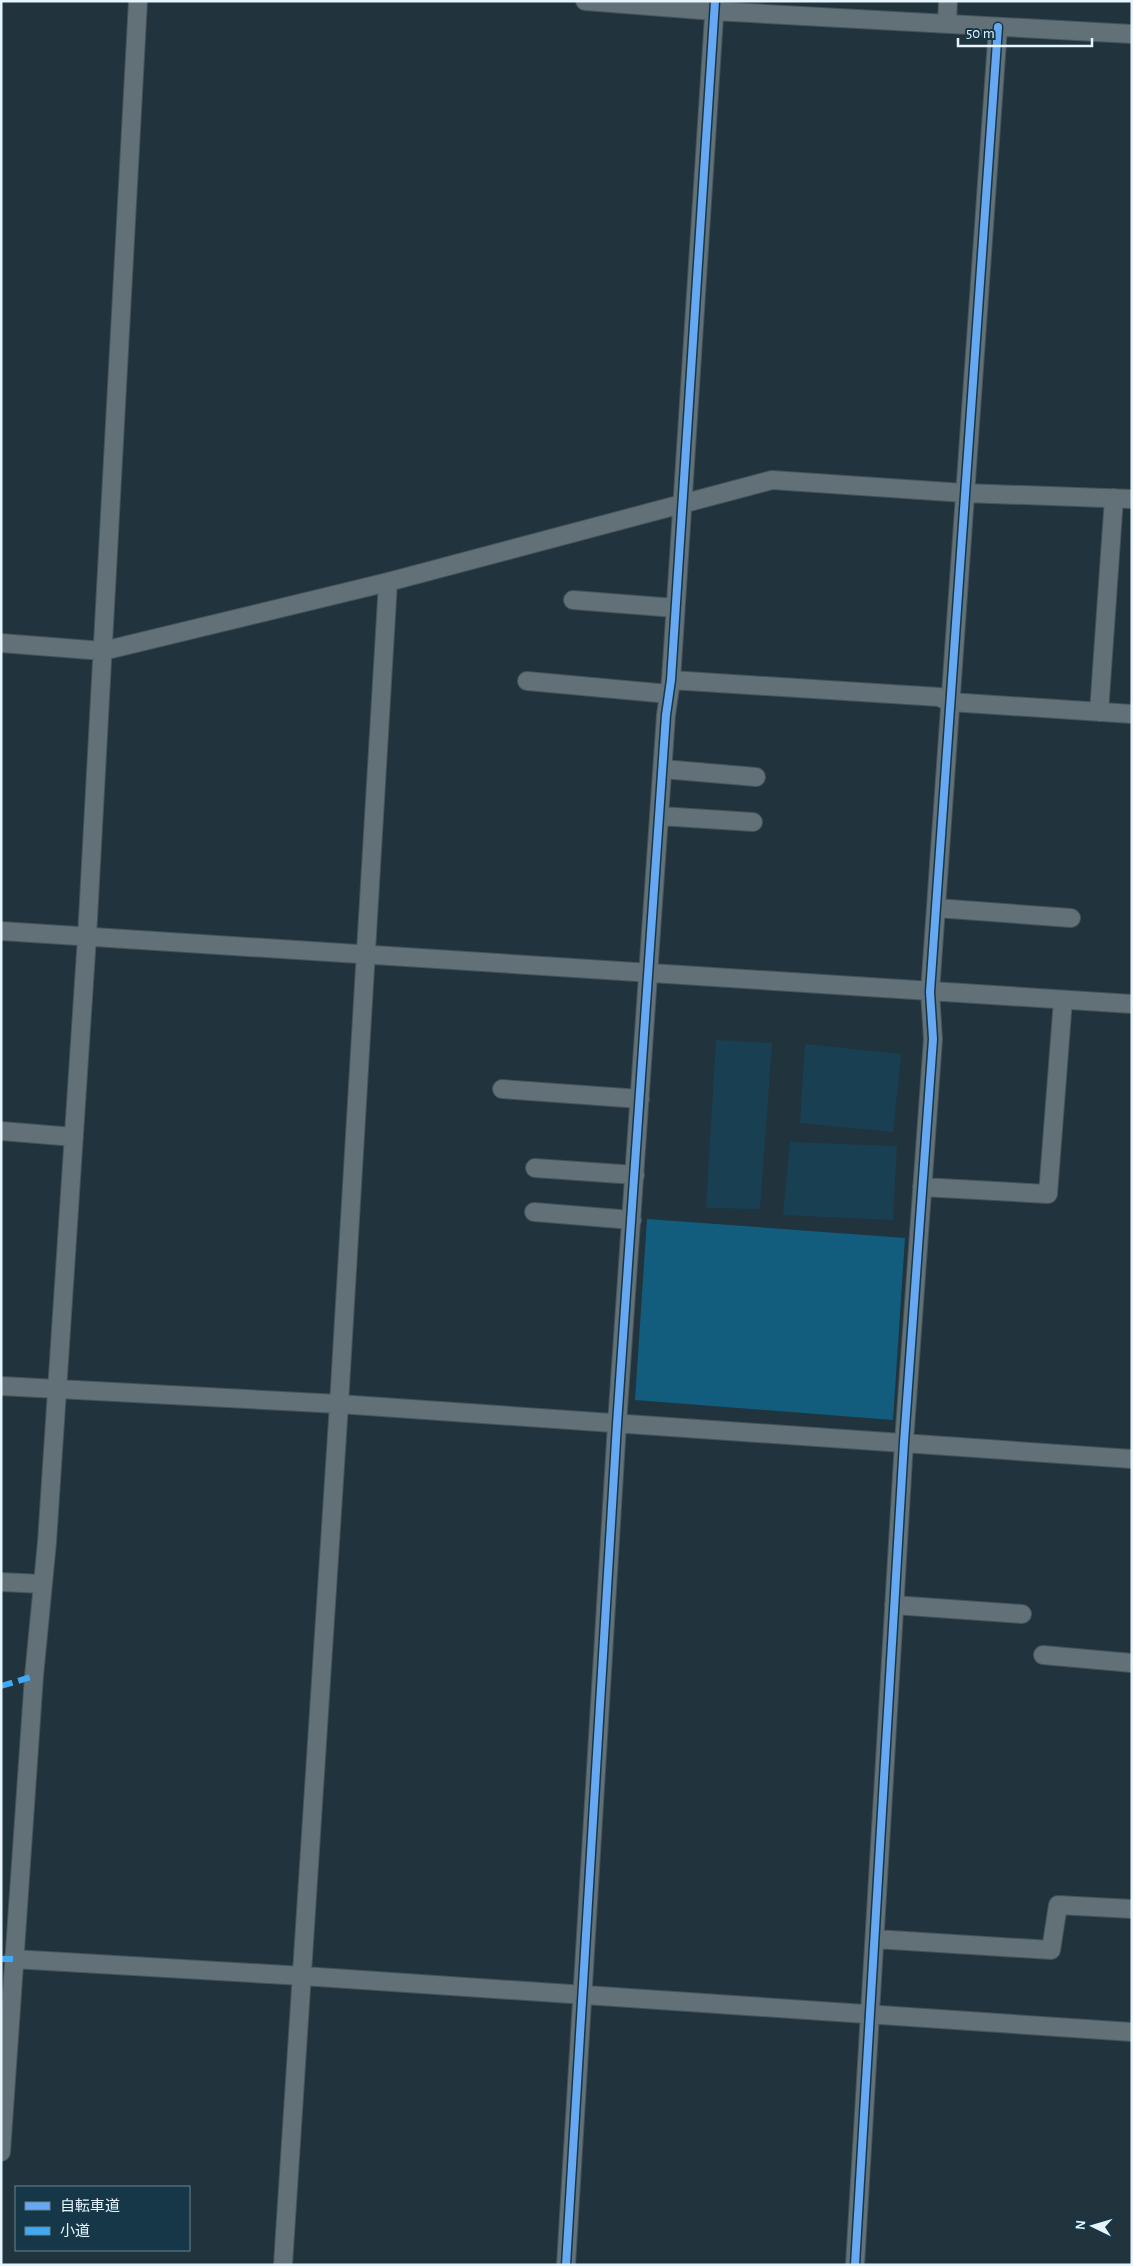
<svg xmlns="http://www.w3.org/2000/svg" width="1133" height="2266" font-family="'Alegreya Sans','Noto Sans JP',sans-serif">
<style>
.built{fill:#193f53}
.green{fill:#125d7d}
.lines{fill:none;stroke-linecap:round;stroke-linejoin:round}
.minor-casing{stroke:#45535a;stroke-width:20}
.minor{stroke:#627077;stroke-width:18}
.quiet{stroke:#3fa9f5;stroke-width:6;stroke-dasharray:12 6;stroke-linecap:butt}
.cycleway-casing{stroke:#163748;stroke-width:11}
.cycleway{stroke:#66a8f1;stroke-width:8}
</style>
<rect width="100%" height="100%" fill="#21343d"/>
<path class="built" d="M 716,1040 L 772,1043 L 760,1209 L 706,1208 Z
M 805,1044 L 901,1054 L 893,1132 L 800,1123 Z
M 790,1142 L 897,1146 L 893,1220 L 783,1215 Z"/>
<path class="green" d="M 647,1219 L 905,1238 L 893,1420 L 635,1400 Z"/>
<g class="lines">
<defs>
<path id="minor" d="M 585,1 L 714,11 L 1132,34
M 947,24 L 948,1
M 573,600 L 675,608
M 1,643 L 103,651 L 388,582 L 772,480 L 964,493 L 1132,499
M 671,680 L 939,697 L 950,702 L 1132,714
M 527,681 L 669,694
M 1099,712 L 1114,498
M 663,769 L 756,777
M 660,816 L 753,822
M 936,908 L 1071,918
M 1,931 L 1132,1004
M 502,1089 L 640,1099
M 1,1131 L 74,1137
M 535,1168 L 635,1175
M 922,1187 L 1048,1194 L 1063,1000
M 534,1212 L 632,1220
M 1,1386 L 339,1404 L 1132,1459
M 1,1582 L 43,1584
M 894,1605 L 1022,1614
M 1043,1655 L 1132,1663
M 875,1939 L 1051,1950 L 1058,1905 L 1132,1909
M 13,1959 L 303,1976 L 1132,2032
M 1,2152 L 34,1676 L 47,1542 L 87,937 L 138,1
M 283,2265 L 339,1404 L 388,582
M 566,2265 L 617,1424 L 666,715 L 671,680 L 715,1
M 855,2265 L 904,1442 L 933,1039 L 930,992 L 998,27"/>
</defs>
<use href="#minor" class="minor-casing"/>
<use href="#minor" class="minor"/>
<path class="quiet" d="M 1,1686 L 34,1676
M 1,1959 L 13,1959"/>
<defs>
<path id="cycleway" d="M 566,2265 L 617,1424 L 666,715 L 671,680 L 715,1
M 855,2265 L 904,1442 L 933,1039 L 930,992 L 998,27"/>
</defs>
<use href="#cycleway" class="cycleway-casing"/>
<use href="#cycleway" class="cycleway"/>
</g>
<rect width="1133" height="2266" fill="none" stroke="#e6f4fd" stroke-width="5"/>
<rect x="15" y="2186" width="175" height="65" fill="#163748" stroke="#698390"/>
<rect x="25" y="2202" width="25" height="8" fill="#66a8f1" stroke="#698390"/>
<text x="60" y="2211" font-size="15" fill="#e6f4fd">自転車道</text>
<rect x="25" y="2227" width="25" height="8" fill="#3fa9f5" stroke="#698390"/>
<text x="60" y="2236" font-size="15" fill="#e6f4fd">小道</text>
<g transform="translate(1093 2226) rotate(275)" stroke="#163748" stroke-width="4" paint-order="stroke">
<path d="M0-4L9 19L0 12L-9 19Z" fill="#e6f4fd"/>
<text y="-8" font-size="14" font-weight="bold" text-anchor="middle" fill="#e6f4fd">N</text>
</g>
<path d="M958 38v8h134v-8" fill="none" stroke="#e6f4fd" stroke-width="2.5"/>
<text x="966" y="38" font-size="15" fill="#e6f4fd" stroke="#163748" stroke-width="4" paint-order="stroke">50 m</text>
</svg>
